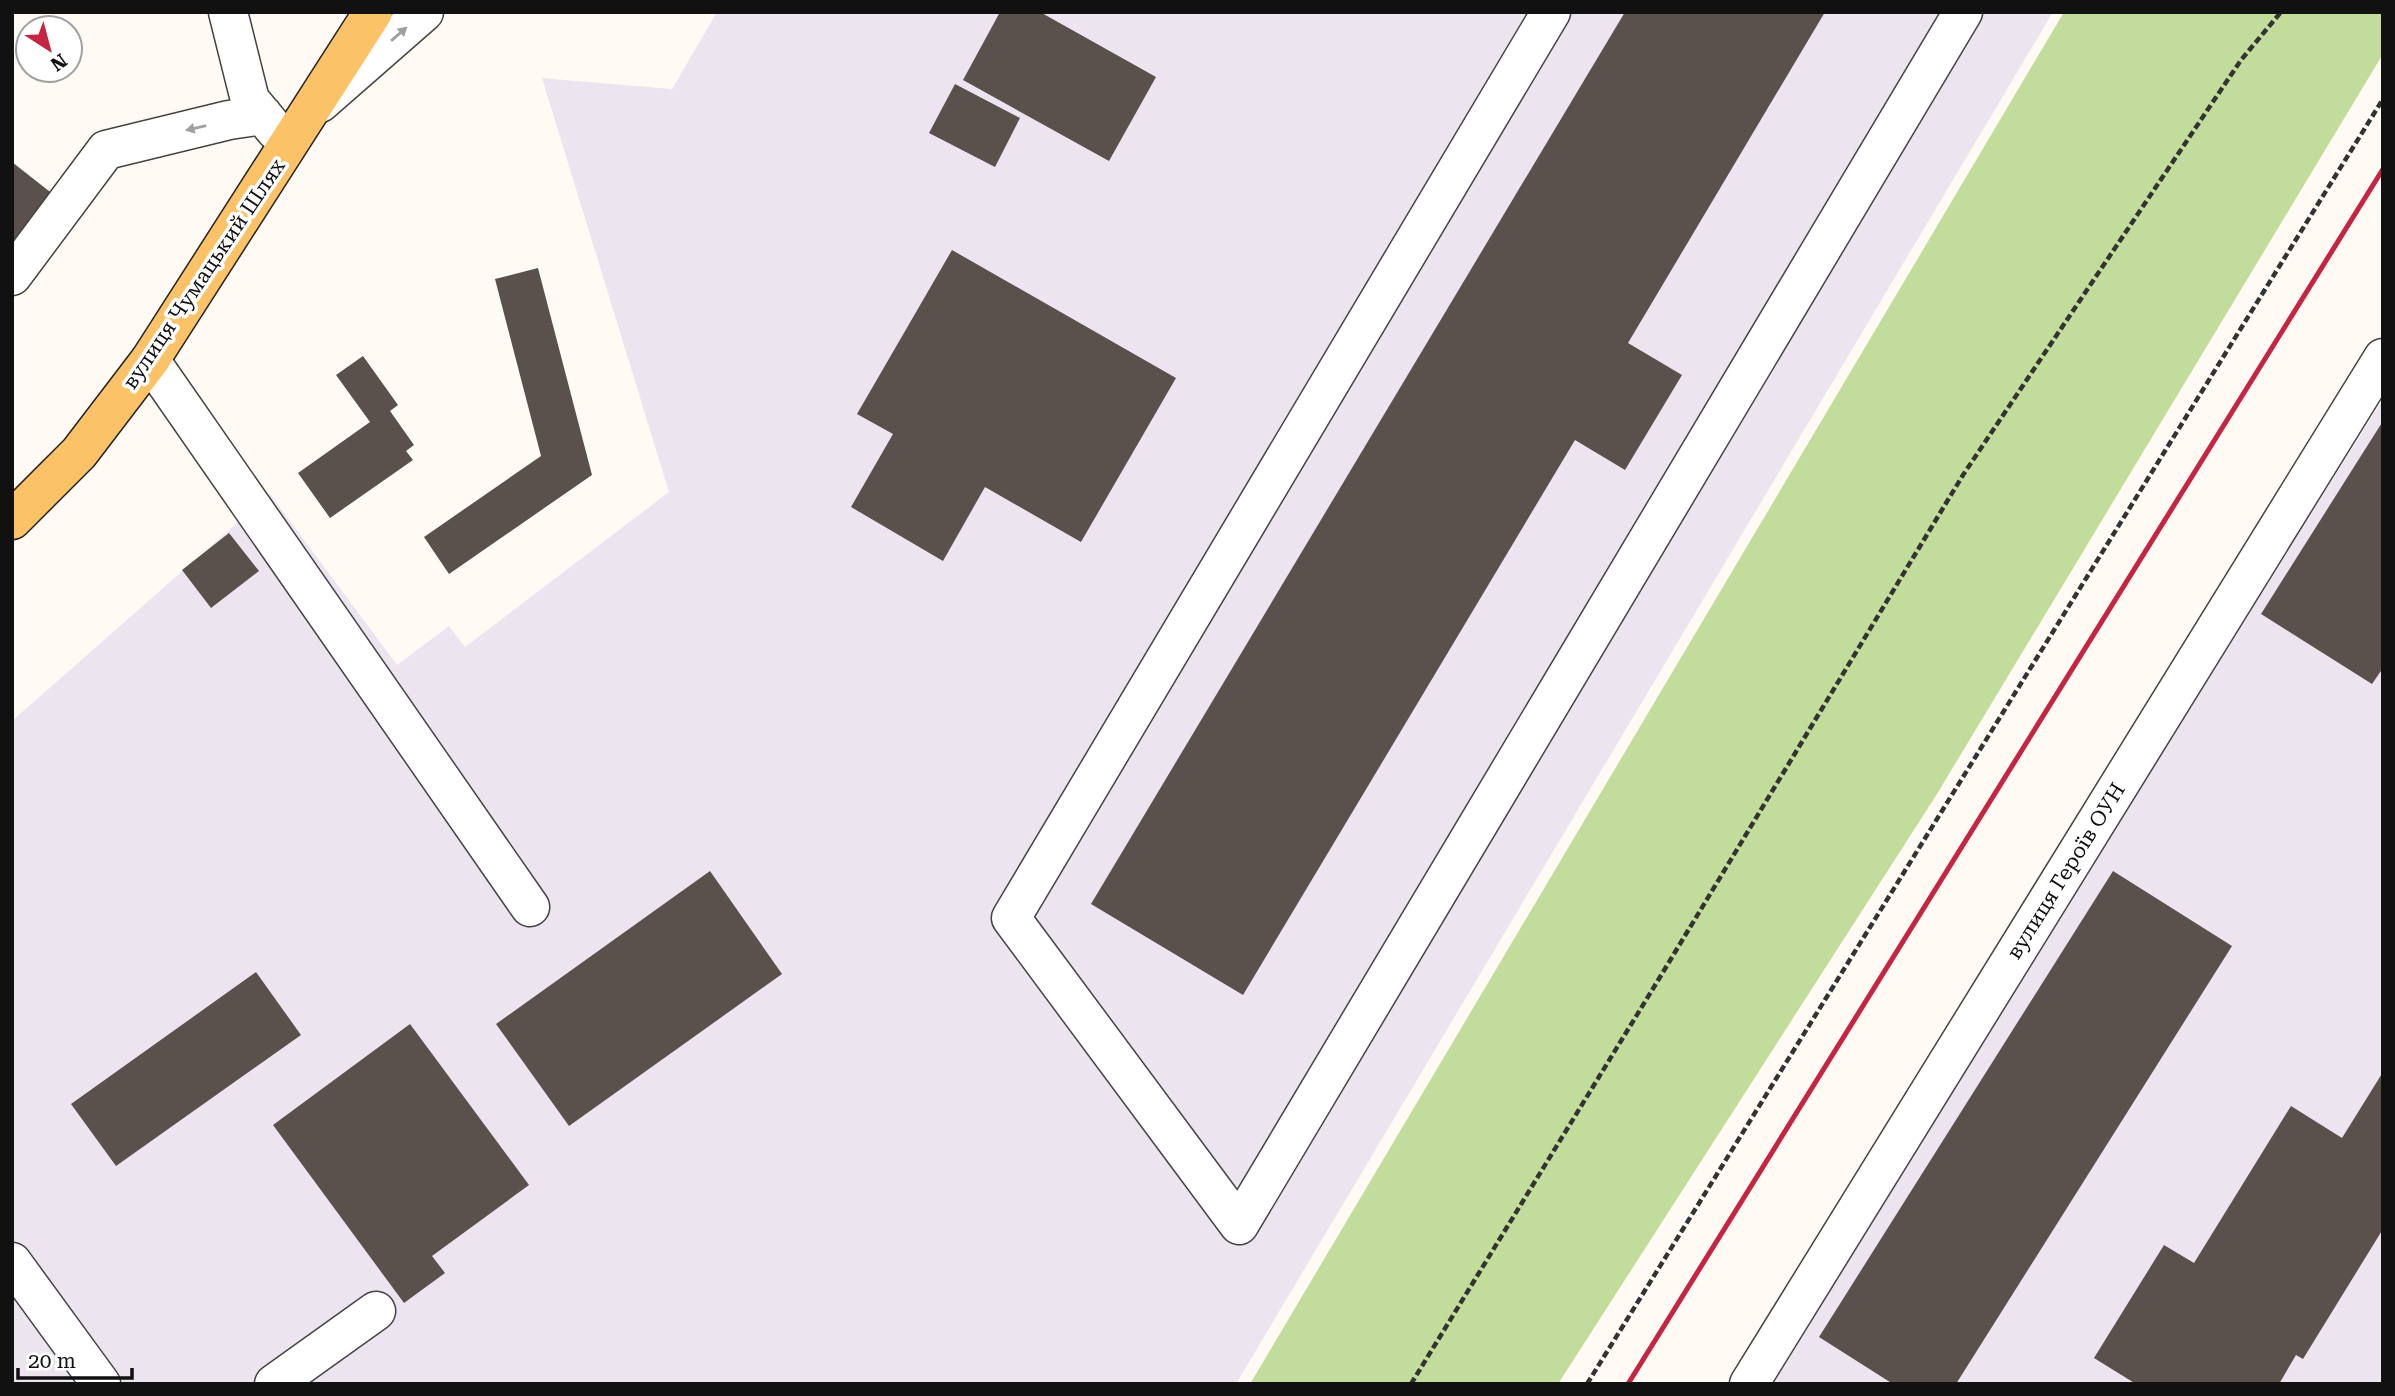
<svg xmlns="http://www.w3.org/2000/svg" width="2395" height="1396" font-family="'Roboto Serif',serif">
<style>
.industrial{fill:#ece5ef}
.forest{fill:#c2dd9b}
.building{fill:#5a504c}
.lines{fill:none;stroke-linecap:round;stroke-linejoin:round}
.minor-casing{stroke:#444;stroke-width:41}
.major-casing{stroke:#222;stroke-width:41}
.path{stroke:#333;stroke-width:4.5;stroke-dasharray:7 3.5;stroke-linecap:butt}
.minor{stroke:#fff;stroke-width:38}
.major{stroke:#fbc268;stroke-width:38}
.rail{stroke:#c52443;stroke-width:5}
.oneway{fill:#a0a0a0}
.labels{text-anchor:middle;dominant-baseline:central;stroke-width:7;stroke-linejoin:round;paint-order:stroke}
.street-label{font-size:21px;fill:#111;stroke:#fff}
</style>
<rect width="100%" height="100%" fill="#fffbf4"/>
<path class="industrial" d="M 717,12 L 2053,12 L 1236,1384 L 12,1384 L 12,721 L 270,494 L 397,665 L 449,626 L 465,647 L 669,492 L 542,78 L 672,89 Z
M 2383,399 L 2383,1384 L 1768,1384 Z"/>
<path class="forest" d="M 2064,12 L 2383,12 L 2383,54 L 1937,794 L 1558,1384 L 1250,1384 Z"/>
<path class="building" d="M 1000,12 L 1040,12 L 1156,77 L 1109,161 L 963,80 Z
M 1625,12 L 1825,12 L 1628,343 L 1682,375 L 1625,470 L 1575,440 L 1243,995 L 1091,904 Z
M 955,84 L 1020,118 L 995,167 L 929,133 Z
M 12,162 L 54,195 L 15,245 L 12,243 Z
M 952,250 L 1176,378 L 1081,542 L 985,487 L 943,561 L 851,507 L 893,434 L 857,414 Z
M 538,268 L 592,475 L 449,574 L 424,537 L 541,456 L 495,279 Z
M 363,356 L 398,405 L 390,411 L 414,445 L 406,451 L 413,460 L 330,518 L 298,473 L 370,422 L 336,375 Z
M 2383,421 L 2383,668 L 2372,684 L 2261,614 Z
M 229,533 L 259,571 L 211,608 L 182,570 Z
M 710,871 L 782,974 L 569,1126 L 496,1024 Z
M 2113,871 L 2232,946 L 1956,1384 L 1893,1384 L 1819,1337 Z
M 256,972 L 301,1035 L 116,1166 L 71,1104 Z
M 410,1024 L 529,1185 L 432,1256 L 445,1273 L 404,1303 L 273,1125 Z
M 2383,1072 L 2383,1229 L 2303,1359 L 2296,1355 L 2279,1384 L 2136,1384 L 2094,1358 L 2164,1245 L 2194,1263 L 2291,1106 L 2342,1138 Z"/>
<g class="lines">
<defs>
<path id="minor" d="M 228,12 L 250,100 L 276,131
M 1551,12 L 1011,918 L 1239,1225 L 1963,12
M 320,103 L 424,12
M 12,276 L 106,150 L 229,120 L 263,115
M 150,360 L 530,907
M 12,1262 L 101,1384
M 274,1384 L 376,1311
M 1749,1384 L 2383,358"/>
<path id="major" d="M 12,520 L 79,453 L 150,360 L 373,12"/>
</defs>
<use href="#minor" class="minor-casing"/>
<use href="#major" class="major-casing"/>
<path class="path" d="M 1411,1384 L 1654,987 L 1963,475 L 2241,60 L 2281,12
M 1587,1384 L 2383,99"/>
<use href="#minor" class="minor"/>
<use href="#major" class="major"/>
<path class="rail" d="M 1628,1384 L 2383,169"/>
</g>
<defs><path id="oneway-solid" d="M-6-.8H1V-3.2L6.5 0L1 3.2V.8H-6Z" transform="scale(1.75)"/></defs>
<g class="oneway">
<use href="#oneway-solid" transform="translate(399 34) rotate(-41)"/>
<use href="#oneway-solid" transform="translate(196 128) rotate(167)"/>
</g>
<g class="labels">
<g class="street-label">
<text transform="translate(204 274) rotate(-56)">вулиця Чумацький Шлях</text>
<text transform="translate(2066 871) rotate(-58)">вулиця Героїв ОУН</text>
</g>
</g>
<rect width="2395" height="1396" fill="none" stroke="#111111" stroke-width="28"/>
<g transform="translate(49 49) rotate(144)"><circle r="33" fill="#ffffff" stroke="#a0a0a0" stroke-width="2"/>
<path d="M0-5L12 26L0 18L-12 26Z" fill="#c52443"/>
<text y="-10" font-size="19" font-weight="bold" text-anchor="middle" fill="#111111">N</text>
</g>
<path d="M18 1368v10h114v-10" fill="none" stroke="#111111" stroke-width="3.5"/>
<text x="28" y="1368" font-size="21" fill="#111111" stroke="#ffffff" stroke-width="5" paint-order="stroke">20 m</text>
</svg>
